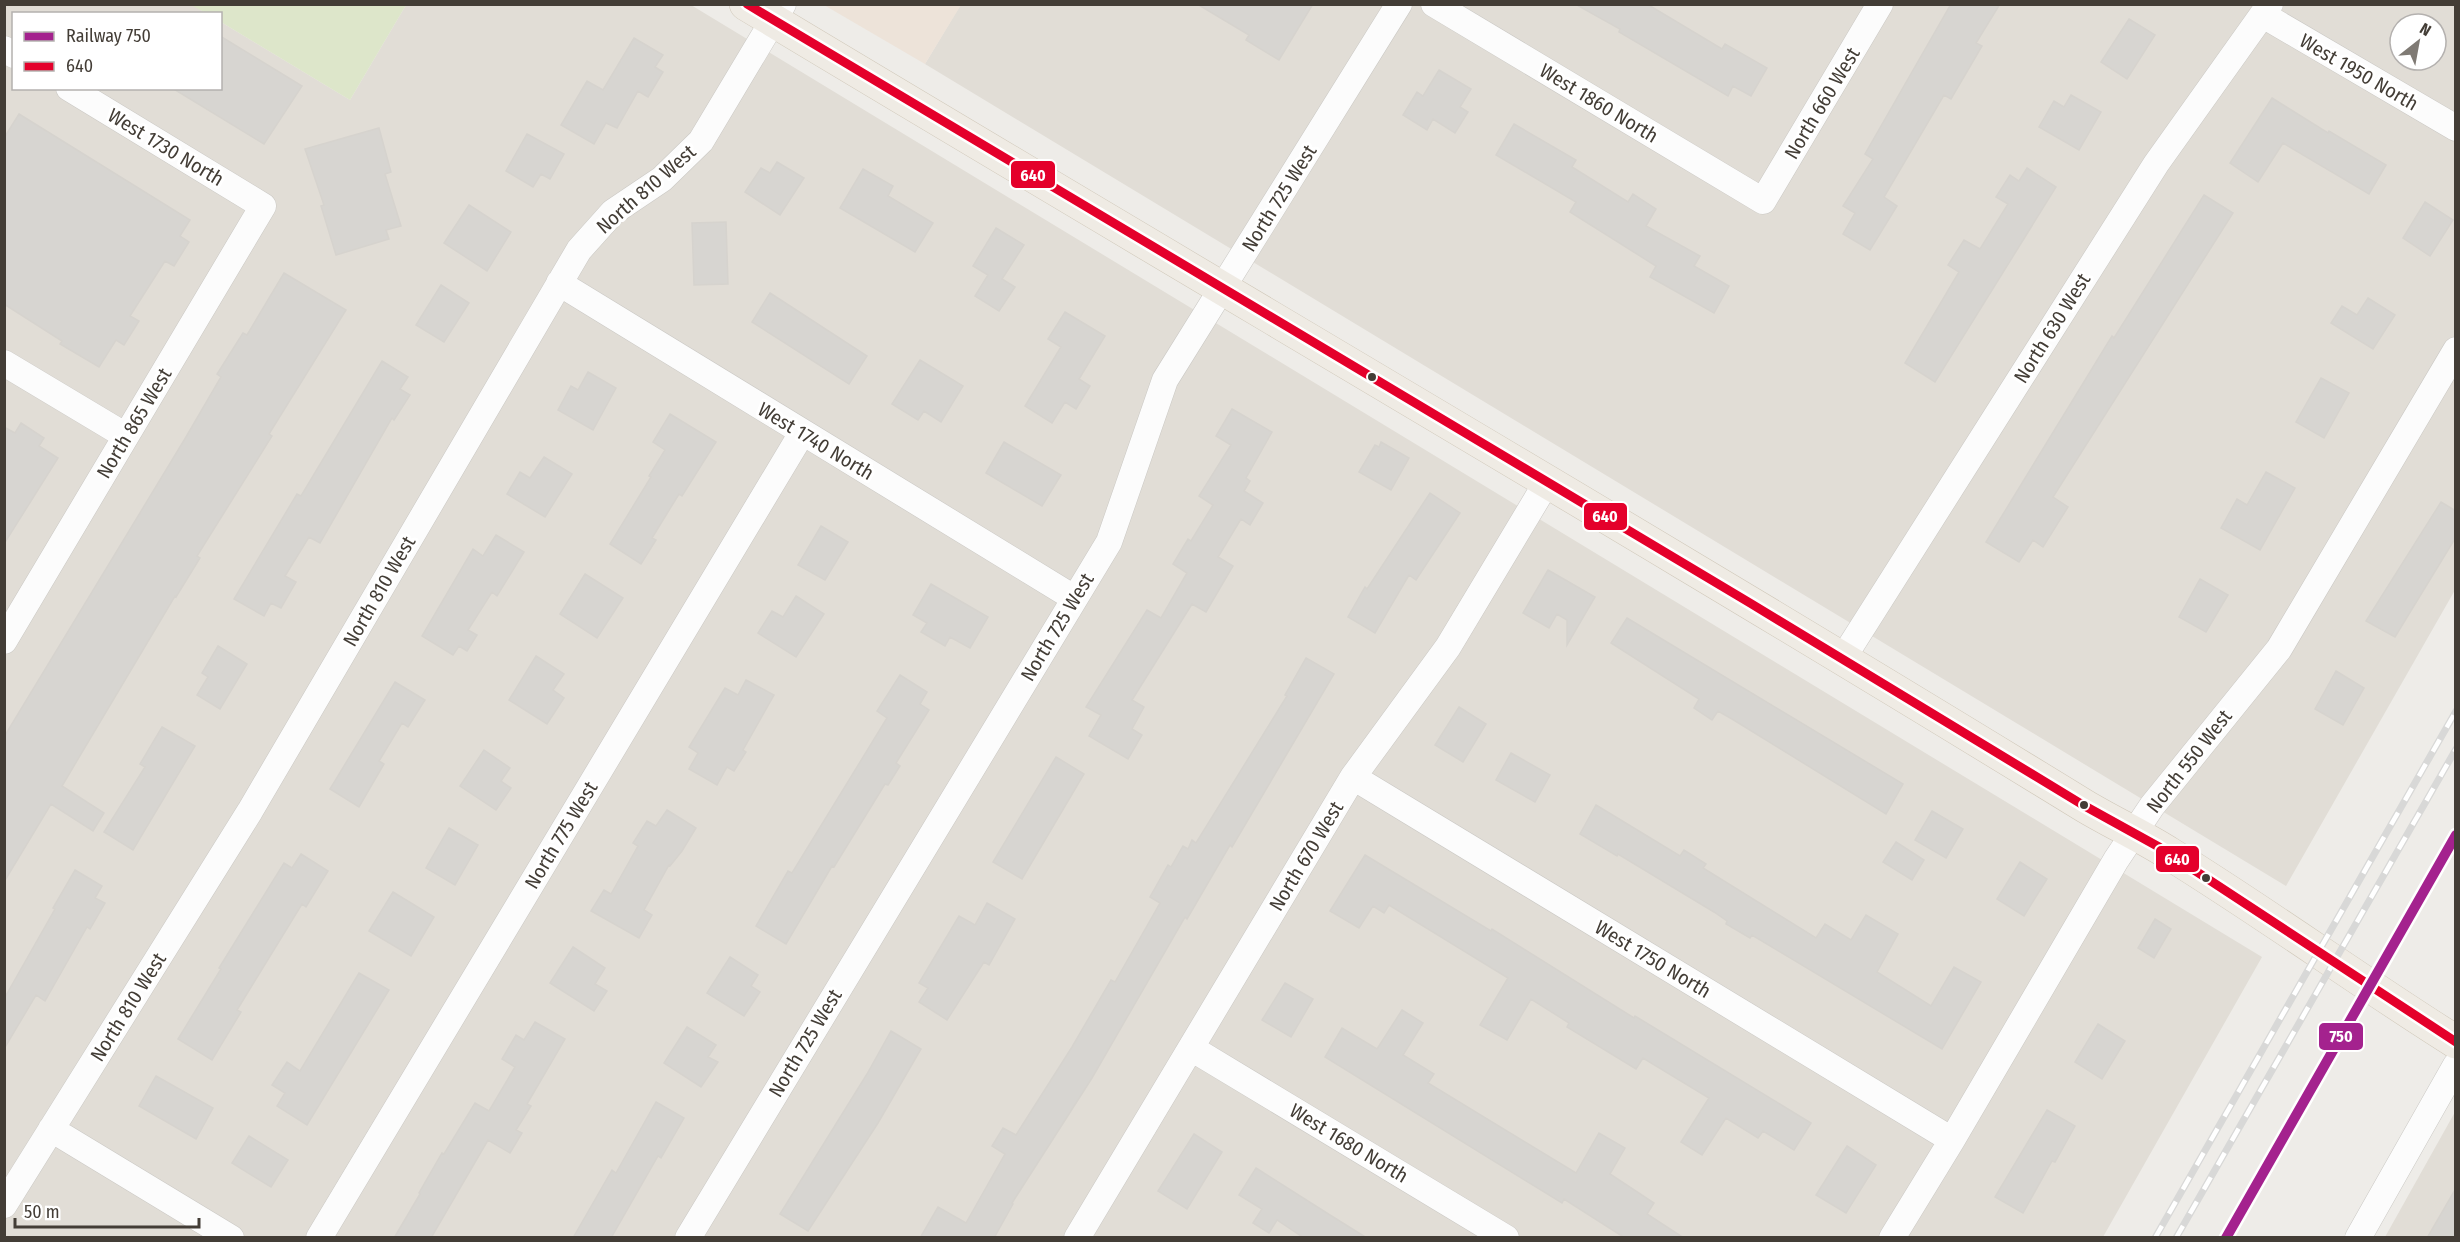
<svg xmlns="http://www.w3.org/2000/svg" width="2460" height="1242" font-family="'Fira Sans Condensed',sans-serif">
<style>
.residential{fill:#e1ddd6;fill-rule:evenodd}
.commercial{fill:#ede3d9}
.green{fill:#dde6ca}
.building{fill:#d7d5d1;stroke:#d6d3ce;stroke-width:1.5}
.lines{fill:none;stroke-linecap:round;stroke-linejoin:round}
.minor-casing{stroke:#cac8c4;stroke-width:27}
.major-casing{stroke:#cfc7b8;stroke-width:34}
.minor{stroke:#fcfcfc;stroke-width:26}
.major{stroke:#efebe4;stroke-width:33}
.rail-casing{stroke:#d8d8d7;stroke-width:7}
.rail{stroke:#fff;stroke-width:4.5;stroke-dasharray:14;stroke-linecap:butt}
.bus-1-casing{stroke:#fff;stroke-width:14}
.bus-1{stroke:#e4002b;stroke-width:9}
.rail-1-casing{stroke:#fff;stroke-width:15}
.rail-1{stroke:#a4228e;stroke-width:10}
.bus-dot{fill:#433d36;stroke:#fff;stroke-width:2}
.labels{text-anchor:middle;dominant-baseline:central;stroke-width:6;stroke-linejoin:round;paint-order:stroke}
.street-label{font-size:20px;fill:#433d36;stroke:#fff}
.line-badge{stroke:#fff;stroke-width:2}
.badge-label{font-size:16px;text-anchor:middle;font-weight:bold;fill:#fff}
</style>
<rect width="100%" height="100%" fill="#eeece8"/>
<path class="residential" d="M 191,4 L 206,13 L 14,14 L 14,88 L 220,88 L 221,22 L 350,100 L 406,5 L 691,5 L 2262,957 L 2103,1237 L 5,1238 L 5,5 Z
M 961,4 L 2455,5 L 2455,590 L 2286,886 L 925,64 ZM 2400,24 L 2436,24 L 2436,60 L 2400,60 Z
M 2455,1112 L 2455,1237 L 2385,1237 Z"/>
<path class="commercial" d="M 824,5 L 961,5 L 925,64 Z"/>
<path class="green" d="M 191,5 L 406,5 L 350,100 L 221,22 L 220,14 L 206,13 Z"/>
<path class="building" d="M 1197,4 L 1313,4 L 1279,60 L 1246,40 L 1249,35 Z
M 1575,4 L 1647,4 L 1722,49 L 1725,44 L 1767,68 L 1751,96 L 1733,86 L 1728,96 L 1619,32 L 1620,29 Z
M 1951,4 L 2000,4 L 1976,43 L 1982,46 L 1951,99 L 1944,95 L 1884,197 L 1897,206 L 1870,250 L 1843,234 L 1855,213 L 1843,206 L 1873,159 L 1865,154 Z
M 2129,19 L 2155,35 L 2127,79 L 2101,62 Z
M 220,36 L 302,86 L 264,144 L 172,88 L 220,88 Z
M 634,38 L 663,55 L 655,67 L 663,72 L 648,97 L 638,91 L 617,128 L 606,123 L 594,144 L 561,125 L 587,81 L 603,90 Z
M 1439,70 L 1471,89 L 1460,107 L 1468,112 L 1455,133 L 1433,119 L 1427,130 L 1403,115 L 1417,92 L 1423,96 Z
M 2071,95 L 2101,112 L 2079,150 L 2039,127 L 2054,101 L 2064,107 Z
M 2272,98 L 2328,133 L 2329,131 L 2386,165 L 2369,194 L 2283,143 L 2258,182 L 2230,163 Z
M 19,114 L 190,220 L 180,236 L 189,242 L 174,266 L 165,261 L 130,316 L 139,321 L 124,345 L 116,340 L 99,367 L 60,344 L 62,341 L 4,304 L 4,138 Z
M 1514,124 L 1576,160 L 1572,167 L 1628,202 L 1633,194 L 1656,209 L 1646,226 L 1700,256 L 1694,266 L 1729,286 L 1714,313 L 1650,277 L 1656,266 L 1570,212 L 1576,202 L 1496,155 Z
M 379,128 L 391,172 L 385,174 L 401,226 L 386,230 L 389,239 L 336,255 L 321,206 L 324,205 L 305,149 Z
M 527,134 L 564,154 L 550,179 L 541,174 L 533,187 L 506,171 Z
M 777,162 L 804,178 L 780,215 L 745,192 L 761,168 L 770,173 Z
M 2027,168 L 2056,187 L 1935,382 L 1905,363 L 1959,272 L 1948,265 L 1964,240 L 1980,249 L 2008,204 L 1996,197 L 2010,175 L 2019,181 Z
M 863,169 L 893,186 L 888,196 L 933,223 L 915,252 L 840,208 Z
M 2204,195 L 2233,213 L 2053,497 L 2068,507 L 2043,547 L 2033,540 L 2019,562 L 1986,542 L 2112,336 L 2114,338 Z
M 2425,202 L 2453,220 L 2430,256 L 2403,238 Z
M 469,205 L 511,232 L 487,271 L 444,243 Z
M 726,222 L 728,284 L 694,285 L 692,223 Z
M 996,228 L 1024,245 L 1002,279 L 1015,287 L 999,311 L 975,296 L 988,275 L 973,266 Z
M 284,273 L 346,310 L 269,434 L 272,436 L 197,556 L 200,558 L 176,597 L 175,596 L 62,786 L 104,813 L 93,831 L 51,804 L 4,882 L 4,737 L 186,437 L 221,377 L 217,374 L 243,333 L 247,335 Z
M 441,285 L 469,303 L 444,342 L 416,325 Z
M 770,293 L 867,356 L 849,384 L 752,322 Z
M 2368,298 L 2395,315 L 2373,349 L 2331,323 L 2342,306 L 2357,315 Z
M 1065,312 L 1105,336 L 1079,379 L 1090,386 L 1076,409 L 1065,402 L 1052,423 L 1025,406 L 1061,347 L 1048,339 Z
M 920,360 L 963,386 L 941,422 L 924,411 L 918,420 L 892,404 Z
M 382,361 L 408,377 L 400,389 L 410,395 L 394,420 L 392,418 L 320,543 L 309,537 L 285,576 L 296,582 L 281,608 L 271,603 L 264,616 L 234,599 L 297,494 L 301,496 Z
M 588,372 L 616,388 L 593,430 L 558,410 L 571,386 L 578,390 Z
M 2321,378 L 2349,393 L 2324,438 L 2296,422 Z
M 1232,409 L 1272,432 L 1246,478 L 1250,481 L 1244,491 L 1263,503 L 1250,525 L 1241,519 L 1218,557 L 1233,566 L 1206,612 L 1192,604 L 1132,700 L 1144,707 L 1132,729 L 1142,735 L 1128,759 L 1089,736 L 1101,715 L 1086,707 L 1147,610 L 1161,618 L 1187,573 L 1173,564 L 1188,539 L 1191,541 L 1213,505 L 1199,496 L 1231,445 L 1216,436 Z
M 670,414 L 716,442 L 682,496 L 679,494 L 652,538 L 656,540 L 641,564 L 610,544 L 651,477 L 649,476 L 665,450 L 653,442 Z
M 21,423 L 44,438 L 39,446 L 58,458 L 4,544 L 4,427 L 15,433 Z
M 1004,442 L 1061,475 L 1042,506 L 986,473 Z
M 1381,442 L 1409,458 L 1391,490 L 1359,472 L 1375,445 L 1379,447 Z
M 544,457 L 572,474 L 545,517 L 507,494 L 520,472 L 530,478 Z
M 2266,472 L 2295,488 L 2260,550 L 2221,528 L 2237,499 L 2247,505 Z
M 1430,493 L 1460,513 L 1416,580 L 1409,575 L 1375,633 L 1348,617 L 1365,587 L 1367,589 Z
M 2441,502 L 2456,511 L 2456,537 L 2395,637 L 2366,621 Z
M 821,526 L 848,542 L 825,580 L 798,565 Z
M 496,535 L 524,552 L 497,596 L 492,592 L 468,630 L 477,635 L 467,651 L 459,646 L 453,655 L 422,636 L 473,549 L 483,556 Z
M 1548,570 L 1595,597 L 1567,645 L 1567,620 L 1557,614 L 1549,628 L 1523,613 Z
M 585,574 L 623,598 L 597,638 L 560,614 Z
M 2200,579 L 2228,595 L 2206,632 L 2179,617 Z
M 931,584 L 988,617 L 970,648 L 950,637 L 945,646 L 921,632 L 927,623 L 913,615 Z
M 796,596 L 824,614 L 796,657 L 758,633 L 772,611 L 783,617 Z
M 1627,618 L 1903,784 L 1886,814 L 1732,719 L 1718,711 L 1712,720 L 1694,708 L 1699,699 L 1611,643 Z
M 218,646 L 247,664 L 220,709 L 197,695 L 208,677 L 202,673 Z
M 536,656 L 564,674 L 553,690 L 564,698 L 547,724 L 509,700 Z
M 1306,658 L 1334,674 L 1232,847 L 1230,845 L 1187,919 L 1185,917 L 1092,1078 L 1012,1203 L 1013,1204 L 994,1238 L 920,1238 L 938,1207 L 966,1223 L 1005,1154 L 992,1146 L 1003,1128 L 1016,1135 L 1072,1047 L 1111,980 L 1115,982 L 1160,903 L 1150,897 L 1168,865 L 1171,867 L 1183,846 L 1188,849 L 1192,840 L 1196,843 L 1287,696 L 1285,695 Z
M 2336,671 L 2364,688 L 2343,725 L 2315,709 Z
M 900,675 L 927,692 L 920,704 L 929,710 L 896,763 L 900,766 L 888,785 L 885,784 L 834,867 L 832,866 L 786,944 L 756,926 L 788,871 L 792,873 L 887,718 L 877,711 Z
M 746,680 L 774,695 L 743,750 L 746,752 L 734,771 L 727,767 L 717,785 L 689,769 L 698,753 L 689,747 L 725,688 L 738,695 Z
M 395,682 L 425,700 L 408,727 L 402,723 L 379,761 L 384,764 L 359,807 L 330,789 Z
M 1459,707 L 1486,724 L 1463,762 L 1435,745 Z
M 162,727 L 195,746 L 133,850 L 104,832 L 145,767 L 140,764 Z
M 484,750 L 510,768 L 501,781 L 511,788 L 496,810 L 460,786 Z
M 1511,753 L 1550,775 L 1535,802 L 1496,780 Z
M 1056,757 L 1084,774 L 1022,879 L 993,862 Z
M 1596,805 L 1680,856 L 1684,850 L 1706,864 L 1703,868 L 1816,938 L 1825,924 L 1851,940 L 1866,915 L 1898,934 L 1877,972 L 1931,1006 L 1954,967 L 1981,982 L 1942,1049 L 1752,935 L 1750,938 L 1726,924 L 1727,921 L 1714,912 L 1618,854 L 1617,856 L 1580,834 Z
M 667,810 L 696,828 L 682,851 L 670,866 L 669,865 L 644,910 L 652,915 L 639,938 L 591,911 L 604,890 L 611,894 L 638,846 L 633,843 L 647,821 L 656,826 Z
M 1932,811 L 1963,829 L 1946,858 L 1915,840 Z
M 449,828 L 478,845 L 455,885 L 426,868 Z
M 1896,842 L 1924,860 L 1912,880 L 1883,862 Z
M 301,854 L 328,871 L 306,907 L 302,904 L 237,1010 L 241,1012 L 212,1060 L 178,1039 L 221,969 L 219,968 L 284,863 L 292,868 Z
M 1365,855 L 1491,931 L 1492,929 L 1634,1018 L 1635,1016 L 1811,1123 L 1794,1150 L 1763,1131 L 1758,1138 L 1726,1118 L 1702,1155 L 1681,1142 L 1709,1098 L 1643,1058 L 1636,1069 L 1567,1027 L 1569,1023 L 1531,999 L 1507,1040 L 1480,1025 L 1508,978 L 1389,905 L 1384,913 L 1373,906 L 1359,928 L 1330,911 Z
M 2020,862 L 2047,879 L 2024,916 L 1997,899 Z
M 75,870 L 102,886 L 95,898 L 105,903 L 90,929 L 87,927 L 45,1001 L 36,995 L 4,1049 L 4,999 L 55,909 L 53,908 Z
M 393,892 L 434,917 L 411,956 L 369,931 Z
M 987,903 L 1015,919 L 989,965 L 984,962 L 947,1020 L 919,1002 L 928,988 L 919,983 L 959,916 L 975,925 Z
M 2155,919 L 2171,929 L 2154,958 L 2138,948 Z
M 573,947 L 605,968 L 595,984 L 607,991 L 594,1011 L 550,983 Z
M 730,957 L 758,975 L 751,986 L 760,992 L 744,1016 L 707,993 Z
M 359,973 L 389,990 L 307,1125 L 277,1106 L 285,1093 L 272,1085 L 287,1062 L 300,1071 Z
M 1285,983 L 1313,999 L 1291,1037 L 1262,1020 Z
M 1402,1010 L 1423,1023 L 1403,1055 L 1434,1074 L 1428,1083 L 1576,1173 L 1599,1133 L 1625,1148 L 1610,1174 L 1654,1203 L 1647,1214 L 1684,1238 L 1625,1238 L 1564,1199 L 1562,1203 L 1325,1057 L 1342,1028 L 1377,1049 Z
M 535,1022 L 565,1039 L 527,1104 L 531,1106 L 516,1130 L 522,1133 L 510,1153 L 488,1140 L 431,1238 L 394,1238 L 420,1194 L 419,1193 L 442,1153 L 444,1154 L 475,1103 L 489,1111 L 515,1067 L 502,1059 L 516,1035 L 524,1040 Z
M 2098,1024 L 2125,1041 L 2102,1079 L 2075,1062 Z
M 687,1027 L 716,1045 L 708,1057 L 718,1062 L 701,1087 L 664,1063 Z
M 891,1031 L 921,1049 L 878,1123 L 808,1231 L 780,1214 L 867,1074 Z
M 156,1076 L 213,1108 L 196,1139 L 139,1106 Z
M 656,1102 L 684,1118 L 661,1158 L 658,1156 L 611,1238 L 573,1238 L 612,1170 L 616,1173 Z
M 2047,1110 L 2075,1126 L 2055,1162 L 2052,1161 L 2023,1213 L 1995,1197 Z
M 1194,1134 L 1222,1152 L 1187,1209 L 1158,1191 Z
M 249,1136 L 288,1160 L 271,1187 L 232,1163 Z
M 1847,1146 L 1876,1165 L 1846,1213 L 1816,1195 Z
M 1256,1168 L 1330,1215 L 1367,1238 L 1304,1238 L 1277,1220 L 1269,1233 L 1253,1223 L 1262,1209 L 1239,1195 Z
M 2456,1188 L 2456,1238 L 2427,1238 Z"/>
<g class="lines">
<defs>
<path id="minor" d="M 1434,4 L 1763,201 L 1880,4
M 2263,15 L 2456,128
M 4,49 L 14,55
M 559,283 L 1074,598
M 4,363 L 126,436
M 4,641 L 263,206 L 69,88
M 1843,658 L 2156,164 L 2270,4
M 1353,777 L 1952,1140
M 1191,1048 L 1506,1238
M 51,1129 L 231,1238
M 4,1205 L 250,811 L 579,250 L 613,212 L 662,179 L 701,141 L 783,4
M 319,1238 L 802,433
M 688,1238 L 1109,542 L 1165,380 L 1399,4
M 1077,1238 L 1353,777 L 1448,647 L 1547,482
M 1892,1238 L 1952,1140 L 2116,860 L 2152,806 L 2279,649 L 2456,350
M 2358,1238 L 2456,1065"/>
<path id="major" d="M 746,4 C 1191,272 1640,533 2083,805 C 2111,822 2142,836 2170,854 C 2267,914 2359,981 2456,1042"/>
</defs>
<use href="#minor" class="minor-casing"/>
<use href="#major" class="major-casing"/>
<use href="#minor" class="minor"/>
<use href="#major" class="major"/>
<defs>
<path id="rail" d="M 2155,1238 L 2456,711
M 2176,1238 L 2456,749"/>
</defs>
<use href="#rail" class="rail-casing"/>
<use href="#rail" class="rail"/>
<defs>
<path id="bus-1" d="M 747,4 L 1750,603 L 2083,805 L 2159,847 L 2456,1042"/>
</defs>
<use href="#bus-1" class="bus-1-casing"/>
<use href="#bus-1" class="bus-1"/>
<defs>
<path id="rail-1" d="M 2226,1238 L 2456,835"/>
</defs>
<use href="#rail-1" class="rail-1-casing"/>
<use href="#rail-1" class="rail-1"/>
</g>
<g class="bus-dot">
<circle cx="1372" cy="377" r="5"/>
<circle cx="2084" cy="805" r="5"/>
<circle cx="2206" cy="878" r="5"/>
</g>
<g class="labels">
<g class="street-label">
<text transform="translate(2359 72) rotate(30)">West 1950 North</text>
<text transform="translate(1599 103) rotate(31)">West 1860 North</text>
<text transform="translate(1822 103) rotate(-59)">North 660 West</text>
<text transform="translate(166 147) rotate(31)">West 1730 North</text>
<text transform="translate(646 189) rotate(-41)">North 810 West</text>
<text transform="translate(1279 198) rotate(-58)">North 725 West</text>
<text transform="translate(2052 328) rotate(-58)">North 630 West</text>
<text transform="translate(134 423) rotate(-59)">North 865 West</text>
<text transform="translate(816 441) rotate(31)">West 1740 North</text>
<text transform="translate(379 591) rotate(-60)">North 810 West</text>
<text transform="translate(1057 627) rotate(-59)">North 725 West</text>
<text transform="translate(2189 761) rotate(-52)">North 550 West</text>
<text transform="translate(561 835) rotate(-59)">North 775 West</text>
<text transform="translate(1306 856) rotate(-59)">North 670 West</text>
<text transform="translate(1653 959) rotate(31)">West 1750 North</text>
<text transform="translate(128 1007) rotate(-58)">North 810 West</text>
<text transform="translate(805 1043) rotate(-59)">North 725 West</text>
<text transform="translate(1349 1143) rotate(31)">West 1680 North</text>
</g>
</g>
<g class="line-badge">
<rect x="1010" y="160" width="46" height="29" rx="6" fill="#e4002b"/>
<rect x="1583" y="502" width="45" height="29" rx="6" fill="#e4002b"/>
<rect x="2155" y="845" width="45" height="28" rx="6" fill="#e4002b"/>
<rect x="2318" y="1022" width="46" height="29" rx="6" fill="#a4228e"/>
</g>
<g class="badge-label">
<text x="1033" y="181">640</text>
<text x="1605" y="522">640</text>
<text x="2177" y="865">640</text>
<text x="2341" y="1042">750</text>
</g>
<rect width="2460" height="1242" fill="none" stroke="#433d36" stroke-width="12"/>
<rect x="12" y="12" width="210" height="78" fill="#ffffff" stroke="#b4b1af" stroke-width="1.5"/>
<rect x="24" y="32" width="30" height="9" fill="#a4228e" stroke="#b4b1af" stroke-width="1.5"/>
<text x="66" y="42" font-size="18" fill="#433d36">Railway 750</text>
<rect x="24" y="62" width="30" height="9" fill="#e4002b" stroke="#b4b1af" stroke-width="1.5"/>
<text x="66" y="72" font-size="18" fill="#433d36">640</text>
<g transform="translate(2418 42) rotate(31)"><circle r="28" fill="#ffffff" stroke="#b4b1af" stroke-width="1.5"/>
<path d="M0-4.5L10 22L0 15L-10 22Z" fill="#7f7a74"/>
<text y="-9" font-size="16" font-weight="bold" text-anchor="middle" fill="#433d36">N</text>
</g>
<path d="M15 1218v9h184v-9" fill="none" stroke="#433d36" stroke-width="3"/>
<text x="24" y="1218" font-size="18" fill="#433d36" stroke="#ffffff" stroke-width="4.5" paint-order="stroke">50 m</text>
</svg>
